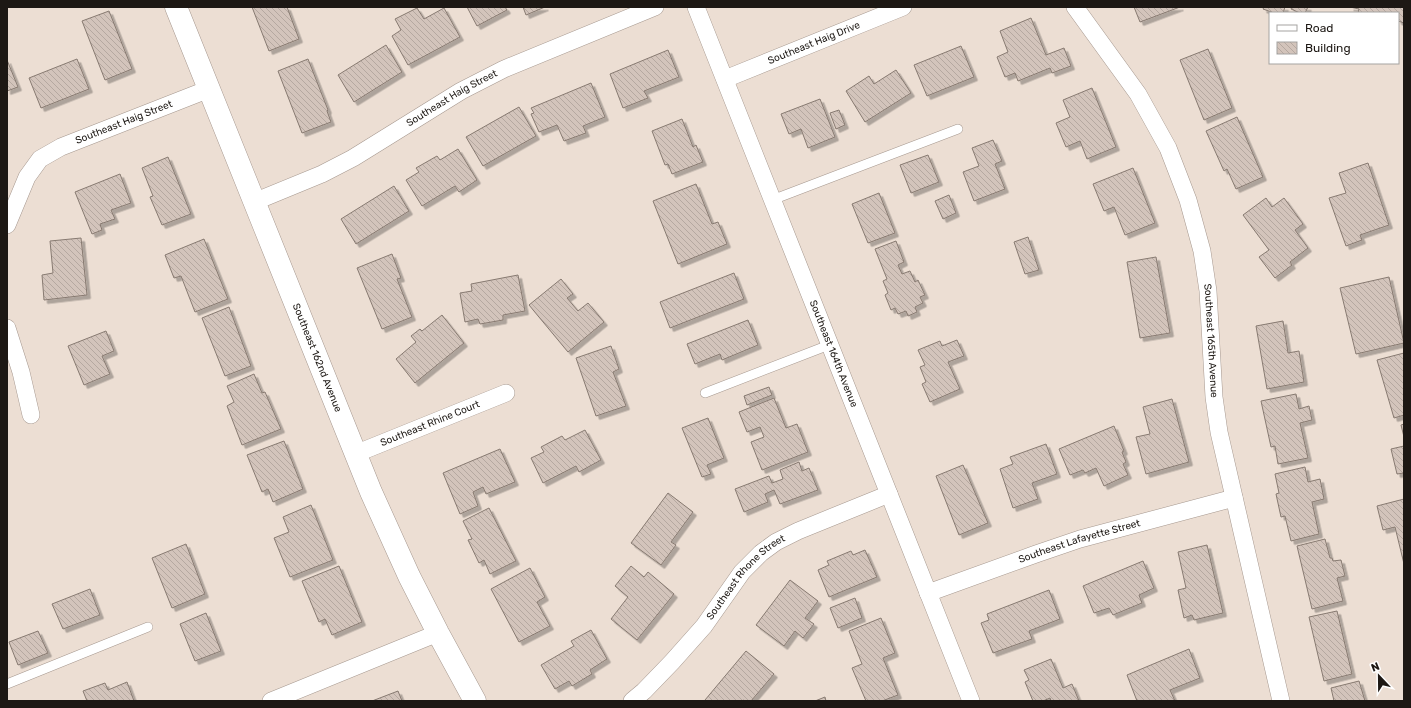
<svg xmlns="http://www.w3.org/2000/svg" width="1411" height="708" font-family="Rubik,sans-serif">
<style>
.building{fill:url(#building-back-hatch);stroke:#877a71;filter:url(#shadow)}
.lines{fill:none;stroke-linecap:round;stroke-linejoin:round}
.service-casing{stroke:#a6988f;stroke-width:10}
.minor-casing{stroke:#a6988f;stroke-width:18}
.secondary-casing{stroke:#a6988f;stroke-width:23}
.service{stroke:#fff;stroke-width:9}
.minor{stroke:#fff;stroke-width:17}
.secondary{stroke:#fff;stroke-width:22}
.labels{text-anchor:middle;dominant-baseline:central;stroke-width:3;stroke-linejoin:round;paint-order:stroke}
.street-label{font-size:10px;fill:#1d1814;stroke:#fff}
</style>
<defs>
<pattern id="building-back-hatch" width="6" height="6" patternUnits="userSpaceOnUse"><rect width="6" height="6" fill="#d3c4bb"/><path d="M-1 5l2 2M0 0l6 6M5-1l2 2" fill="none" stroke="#b5a8a0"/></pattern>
<filter id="shadow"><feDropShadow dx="3.5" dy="3.5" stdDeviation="0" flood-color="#0004"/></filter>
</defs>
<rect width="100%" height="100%" fill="#ecded3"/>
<path class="building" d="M 252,7 L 287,7 L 299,39 L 269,51 Z
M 467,7 L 505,7 L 507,10 L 477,26 Z
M 523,7 L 545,7 L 526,15 Z
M 1134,7 L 1180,7 L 1140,22 Z
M 1264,7 L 1285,7 L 1283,13 L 1274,13 L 1263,9 Z
M 1292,7 L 1308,7 L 1305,13 L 1300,13 L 1291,9 Z
M 1350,7 L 1404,7 L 1404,23 L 1398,21 L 1398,13 L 1358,13 L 1359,9 Z
M 417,8 L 424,19 L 444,8 L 460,37 L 408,65 L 392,36 L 401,30 L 395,19 Z
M 109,11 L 132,69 L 105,80 L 82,21 Z
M 1031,18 L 1046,55 L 1064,48 L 1071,66 L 1052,73 L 1050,68 L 1018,81 L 1015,73 L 1005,77 L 997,57 L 1008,52 L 1000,31 Z
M 386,45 L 402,72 L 354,102 L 338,75 Z
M 961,46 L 974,77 L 927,96 L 914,65 Z
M 1208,49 L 1232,108 L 1204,120 L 1180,60 Z
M 668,50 L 679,77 L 644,91 L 648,98 L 623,108 L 610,74 Z
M 77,59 L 89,89 L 41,108 L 29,78 Z
M 308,59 L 328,110 L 327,111 L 331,122 L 302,133 L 278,71 Z
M 7,60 L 18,87 L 7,91 Z
M 896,70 L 911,93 L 865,122 L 846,91 L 869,76 L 874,84 Z
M 591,83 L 605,117 L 583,126 L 586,133 L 564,141 L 557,125 L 539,132 L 531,114 L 534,113 L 531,108 Z
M 1092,88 L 1116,147 L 1087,159 L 1080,141 L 1066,147 L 1056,123 L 1070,117 L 1063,100 Z
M 820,99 L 835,137 L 808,148 L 801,129 L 789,134 L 781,114 Z
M 519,107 L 536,136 L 483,166 L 466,137 Z
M 839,110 L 845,125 L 836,129 L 830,113 Z
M 1237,117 L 1263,177 L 1236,189 L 1227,169 L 1224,171 L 1206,131 Z
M 682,119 L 693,147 L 696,145 L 703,162 L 672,174 L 668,164 L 665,165 L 652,131 Z
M 993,140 L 1002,161 L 995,164 L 1005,189 L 974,201 L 963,172 L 979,166 L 972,148 Z
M 458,149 L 477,180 L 459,192 L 455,186 L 422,206 L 406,180 L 419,172 L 416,168 L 437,156 L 440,160 Z
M 928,155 L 939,182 L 911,193 L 900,165 Z
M 168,157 L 191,214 L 162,225 L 150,197 L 153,196 L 142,168 Z
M 1368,163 L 1389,225 L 1360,235 L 1362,240 L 1346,246 L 1329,198 L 1346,193 L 1339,173 Z
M 1133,168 L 1155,223 L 1125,235 L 1114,207 L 1104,211 L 1093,184 Z
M 120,174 L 131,203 L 111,210 L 115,219 L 100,224 L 102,230 L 92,234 L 75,192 Z
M 696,184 L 712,224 L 718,222 L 727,244 L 678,264 L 653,201 Z
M 394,186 L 409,211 L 356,244 L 341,219 Z
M 879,193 L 895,233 L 868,243 L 852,204 Z
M 949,195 L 956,213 L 943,219 L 935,201 Z
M 1266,198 L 1272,207 L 1284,198 L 1303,224 L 1295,230 L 1308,248 L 1290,262 L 1292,265 L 1275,278 L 1259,257 L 1269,250 L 1243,215 Z
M 1028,237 L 1039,270 L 1025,274 L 1014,242 Z
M 81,238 L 87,295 L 44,300 L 42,275 L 53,273 L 50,241 Z
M 204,239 L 228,299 L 195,312 L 181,276 L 174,278 L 165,255 Z
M 896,241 L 904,262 L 898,265 L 902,274 L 910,271 L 915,282 L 918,280 L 925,295 L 920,297 L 923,303 L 915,307 L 917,312 L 908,316 L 906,311 L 898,314 L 895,308 L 891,310 L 885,295 L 888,293 L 883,281 L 887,279 L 875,249 Z
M 392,254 L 401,278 L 397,279 L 412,317 L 382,329 L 357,268 Z
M 1156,257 L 1170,333 L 1140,338 L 1127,262 Z
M 734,273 L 744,299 L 670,328 L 660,302 Z
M 518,275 L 525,311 L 503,315 L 503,320 L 480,324 L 478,319 L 465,322 L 460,293 L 472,291 L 471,284 Z
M 1389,277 L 1404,343 L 1356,354 L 1340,288 Z
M 561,279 L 573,294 L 567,298 L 578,311 L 588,303 L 604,322 L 568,352 L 529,305 Z
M 229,307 L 251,366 L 225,376 L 202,318 Z
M 442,315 L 464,343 L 415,383 L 396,359 L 416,342 L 411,336 L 420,329 L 422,331 Z
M 748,320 L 758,345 L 722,360 L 720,354 L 695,364 L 687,344 Z
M 1283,321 L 1288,353 L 1299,351 L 1304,382 L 1267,389 L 1256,326 Z
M 106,331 L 114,351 L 102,356 L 110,374 L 84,385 L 68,346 Z
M 957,340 L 964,356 L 948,362 L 960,389 L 930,402 L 922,384 L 926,382 L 920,367 L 925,365 L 918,350 L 940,341 L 942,346 Z
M 611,346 L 619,369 L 613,372 L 626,406 L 596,416 L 576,358 Z
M 1404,353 L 1404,415 L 1394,418 L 1377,360 Z
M 254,374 L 262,393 L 265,392 L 281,429 L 242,445 L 227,406 L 234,402 L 227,386 Z
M 769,387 L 772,395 L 747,405 L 744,396 Z
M 1296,394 L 1299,409 L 1309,406 L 1312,420 L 1300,423 L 1308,458 L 1278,464 L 1275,446 L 1271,447 L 1261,401 Z
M 774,398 L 786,428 L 797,424 L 808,452 L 762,470 L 751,442 L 764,437 L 760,427 L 747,432 L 739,412 Z
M 1172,399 L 1189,462 L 1146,474 L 1136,437 L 1150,434 L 1143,407 Z
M 708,418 L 724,458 L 707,465 L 711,474 L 702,477 L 682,428 Z
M 1404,424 L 1404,437 L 1401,425 Z
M 1114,426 L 1124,451 L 1122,452 L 1126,462 L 1123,464 L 1128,475 L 1104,486 L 1096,468 L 1085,473 L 1083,470 L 1070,475 L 1059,449 Z
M 585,430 L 601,460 L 579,472 L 576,466 L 543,483 L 531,458 L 544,452 L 541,447 L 562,436 L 565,440 Z
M 284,441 L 303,489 L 273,502 L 268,489 L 262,492 L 247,455 Z
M 1046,444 L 1057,474 L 1032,483 L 1038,499 L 1013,508 L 1000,469 L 1013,464 L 1010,457 Z
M 1404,446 L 1404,473 L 1397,474 L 1391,449 Z
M 500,449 L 515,482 L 486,494 L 483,487 L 473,492 L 478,506 L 460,514 L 443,473 Z
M 799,462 L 802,471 L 809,468 L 818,490 L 780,504 L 774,490 L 765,494 L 768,502 L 744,512 L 735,489 L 769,476 L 772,483 L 783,479 L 780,470 Z
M 963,465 L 988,523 L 959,535 L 936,476 Z
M 1305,467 L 1308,482 L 1320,479 L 1324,499 L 1312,502 L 1319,534 L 1291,541 L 1285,516 L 1281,517 L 1276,494 L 1279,493 L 1275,474 Z
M 668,493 L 693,512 L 671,542 L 676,545 L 661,565 L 631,543 Z
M 1404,499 L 1404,564 L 1395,527 L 1383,530 L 1377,506 Z
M 311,505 L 333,560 L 290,577 L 274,538 L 289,532 L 283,517 Z
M 489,508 L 516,561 L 490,574 L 484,560 L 479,563 L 468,540 L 472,539 L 463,521 Z
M 1325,539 L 1330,558 L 1332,558 L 1333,561 L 1341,560 L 1345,576 L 1337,578 L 1343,601 L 1312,609 L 1297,546 Z
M 186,544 L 205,594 L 172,608 L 152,558 Z
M 1207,545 L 1223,613 L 1194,620 L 1192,615 L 1184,618 L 1178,590 L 1186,588 L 1178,552 Z
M 865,550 L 877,577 L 829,597 L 818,570 L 829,565 L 827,561 L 851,551 L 853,555 Z
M 1143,561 L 1154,588 L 1139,595 L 1142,603 L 1113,615 L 1109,608 L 1094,613 L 1083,586 Z
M 339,566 L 362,622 L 332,635 L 325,619 L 319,622 L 302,581 Z
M 631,566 L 644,577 L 648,572 L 674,594 L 637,640 L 611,619 L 628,597 L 615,586 Z
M 530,568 L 545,597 L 537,602 L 550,626 L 519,642 L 491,589 Z
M 790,580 L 818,601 L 805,618 L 814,624 L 803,638 L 795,631 L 784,646 L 756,625 Z
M 90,589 L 100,615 L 63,629 L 52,604 Z
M 1049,590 L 1060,619 L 1029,631 L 1032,639 L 993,653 L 981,623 L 989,620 L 987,614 Z
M 855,598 L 862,618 L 838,628 L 830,608 Z
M 1337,611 L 1352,674 L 1324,681 L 1309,617 Z
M 206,613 L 221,651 L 195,661 L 180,624 Z
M 881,618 L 895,653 L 883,658 L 898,695 L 882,701 L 866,701 L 852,668 L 862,664 L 849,631 Z
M 591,630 L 607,659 L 590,670 L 592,674 L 572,686 L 569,681 L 555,689 L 541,665 L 574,646 L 571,641 Z
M 38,631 L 48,653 L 18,665 L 9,642 Z
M 1189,649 L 1200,678 L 1170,690 L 1175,701 L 1137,701 L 1127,675 Z
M 746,651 L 774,674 L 751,701 L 745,701 L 743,700 L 742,701 L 706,701 L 705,700 Z
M 1051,659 L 1063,688 L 1072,684 L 1079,701 L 1051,701 L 1050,698 L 1043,701 L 1033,701 L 1025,682 L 1029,680 L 1024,670 Z
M 1359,681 L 1365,701 L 1334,701 L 1331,688 Z
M 127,682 L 134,701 L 87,701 L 83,691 L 105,683 L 108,690 Z
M 398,691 L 402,701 L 372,701 Z
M 825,697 L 826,701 L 815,701 Z"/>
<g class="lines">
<defs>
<path id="service" d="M 772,200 L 958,129
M 705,393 L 829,345
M 7,684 L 148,627"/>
<g id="minor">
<path id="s1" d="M 696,7 L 971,701"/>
<path id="s2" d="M 1075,7 L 1138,94 L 1168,148 L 1188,200 L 1202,251 L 1208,291 L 1214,397 L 1219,432 L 1281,701"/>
<path id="s3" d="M 725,79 L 903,7"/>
<path id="s4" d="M 254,202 L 322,174 L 353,158 L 461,91 L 504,69 L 655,7"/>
<path id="s5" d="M 7,225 L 27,177 L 40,159 L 61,147 L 209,89"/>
<path d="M 7,328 L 21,372 L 31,415"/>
<path id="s6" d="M 355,454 L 506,393"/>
<path id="s7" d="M 928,593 L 1036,554 L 1080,539 L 1234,498"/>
<path d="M 271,701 L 438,633"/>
<path id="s8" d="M 632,701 L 644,691 L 672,662 L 704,626 L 742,572 L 761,553 L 776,542 L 798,531 L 889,494"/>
</g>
<g id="secondary">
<path id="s9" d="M 176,7 L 371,492 L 409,576 L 438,633 L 475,701"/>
</g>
</defs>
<use href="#service" class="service-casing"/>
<use href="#minor" class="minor-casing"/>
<use href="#secondary" class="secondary-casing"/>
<use href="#service" class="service"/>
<use href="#minor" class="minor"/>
<use href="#secondary" class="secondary"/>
</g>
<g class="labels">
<g class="street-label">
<text stroke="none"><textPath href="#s3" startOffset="96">Southeast Haig Drive</textPath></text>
<text stroke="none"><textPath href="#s4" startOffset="224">Southeast Haig Street</textPath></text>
<text stroke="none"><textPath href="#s5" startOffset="166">Southeast Haig Street</textPath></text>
<text stroke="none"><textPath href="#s2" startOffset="368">Southeast 165th Avenue</textPath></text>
<text stroke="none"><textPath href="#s1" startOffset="373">Southeast 164th Avenue</textPath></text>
<text stroke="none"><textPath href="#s9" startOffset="378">Southeast 162nd Avenue</textPath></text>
<text stroke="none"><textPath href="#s6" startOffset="81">Southeast Rhine Court</textPath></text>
<text stroke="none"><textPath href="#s7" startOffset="160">Southeast Lafayette Street</textPath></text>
<text stroke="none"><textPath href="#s8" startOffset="169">Southeast Rhone Street</textPath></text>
</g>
</g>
<rect width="1411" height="708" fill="none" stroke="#1d1814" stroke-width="16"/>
<rect x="1269" y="12" width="130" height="52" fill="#ffffff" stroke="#a5a3a1"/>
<rect x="1277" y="25" width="20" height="6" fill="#ffffff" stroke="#a5a3a1"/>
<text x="1305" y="32" font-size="12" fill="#1d1814">Road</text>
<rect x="1277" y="42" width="20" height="12" fill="url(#building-back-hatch)" stroke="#a5a3a1"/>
<text x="1305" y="52" font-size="12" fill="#1d1814">Building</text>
<g transform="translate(1379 676) rotate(338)" stroke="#ffffff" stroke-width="3" paint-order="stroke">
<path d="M0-3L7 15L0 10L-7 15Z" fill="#1d1814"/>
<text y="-6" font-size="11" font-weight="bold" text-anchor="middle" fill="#1d1814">N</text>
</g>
</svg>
